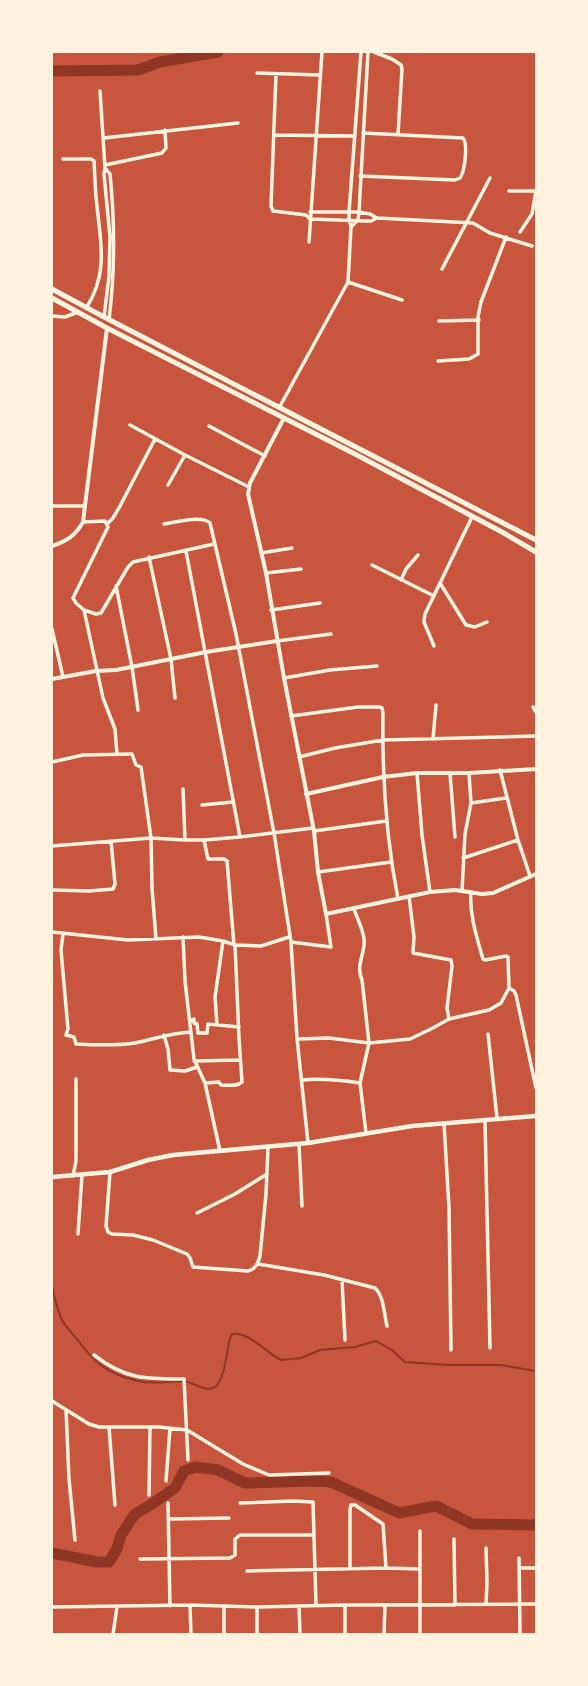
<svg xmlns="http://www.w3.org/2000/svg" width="588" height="1686" font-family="Manrope,sans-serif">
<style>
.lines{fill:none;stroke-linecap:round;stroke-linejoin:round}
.stream{stroke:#8f3625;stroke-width:2}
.river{stroke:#8f3625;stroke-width:11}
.minor{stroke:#fff3e0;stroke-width:3.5}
.tertiary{stroke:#fff3e0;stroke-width:4}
.secondary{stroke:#fff3e0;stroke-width:4.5}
.primary{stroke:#fff3e0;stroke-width:5}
</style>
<rect width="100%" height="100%" fill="#c8553d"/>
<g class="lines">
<path class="stream" d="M 52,1285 C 54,1296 57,1309 62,1320 C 66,1327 72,1333 77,1339 C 93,1362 109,1375 138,1381 C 156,1385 167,1381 183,1381 C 193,1382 207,1393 215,1387 C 225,1379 227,1350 230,1338 L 232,1334 C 249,1331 266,1353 281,1360 L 301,1358 L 320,1350 L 355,1347 L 376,1341 L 392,1350 L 405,1362 L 447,1365 L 501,1365 L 536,1371"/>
<path class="river" d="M 52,71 L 138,70 L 160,62 L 218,52
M 52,1553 L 97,1562 L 109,1562 L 117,1549 L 121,1535 L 135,1514 L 152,1504 L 175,1488 L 184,1471 L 196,1467 L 218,1470 L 245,1483 L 313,1481 L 331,1482 L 399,1513 L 436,1506 L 472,1524 L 536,1525"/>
<path class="minor" d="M 374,52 L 392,59 L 401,65 L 402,69 L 398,134
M 257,73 L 320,75
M 276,74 L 271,206 L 273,211 L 306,215 L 310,219 L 365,221 L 371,221 L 377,218 L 473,223 L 490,233 L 532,246
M 100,91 L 105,168 L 104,174 L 110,237 L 109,276 L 104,317
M 274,135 L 355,136
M 104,138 L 238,123
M 63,159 L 91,159 L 94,161 C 95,176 95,191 97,206 C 101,245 108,272 87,307
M 105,165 L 162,153 L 166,148 L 165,130
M 105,168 L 110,174 C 115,223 115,271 109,320
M 360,176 L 455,180 L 460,178 C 465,171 468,144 463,138 L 363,133
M 509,191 L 536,191
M 310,212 L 359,212 L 370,214 L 377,218
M 351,227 L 358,220 L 359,212 L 368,52
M 520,232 L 532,214 L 536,191
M 309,242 L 322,52
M 442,269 L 490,178
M 348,282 L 351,227 L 349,220 L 349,212 L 361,52
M 52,316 L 65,317 L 78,312
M 439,321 L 479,320
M 438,361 L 469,359 L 478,354 L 478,317 L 481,302 L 506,237
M 279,408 L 348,282 L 402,300
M 130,425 L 185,455 L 249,487
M 209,426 L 265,456
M 168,485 L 185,455
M 52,506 L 85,506
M 83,522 L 105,521 L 108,527 L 73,598 L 76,603 L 84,610 L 103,698 L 115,729 L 117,754
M 107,524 L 113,518 L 120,506 L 155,439
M 164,524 C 175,522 202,515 210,523 L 236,634 L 274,833 L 291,942 L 297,1038 L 308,1143
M 186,551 L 240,837
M 261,553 L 292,548
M 149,557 L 171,659 L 175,698
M 372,565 L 434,596
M 266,573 L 301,569
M 401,580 L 406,569 L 418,555
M 440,583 L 466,625 L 475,627 L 487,622
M 116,586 L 132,667 L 138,710
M 84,610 L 96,614 L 101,613 L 128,567 L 133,562 L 214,544
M 271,610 L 320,603
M 52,629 L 63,677
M 277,641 L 331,634
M 434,646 L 424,622 L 425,614 L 472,517
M 284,678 L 330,670 L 377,666
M 533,707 L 536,712
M 291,716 L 358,707 L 379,707 L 382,708 L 383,713 C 382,776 386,838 398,899
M 433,739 L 436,705
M 299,757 L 335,748 L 383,740 L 536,736
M 52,762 L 83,755 L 132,754 L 136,765 L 141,767 L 151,838 L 152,888 L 156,939
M 500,770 L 518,840 L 530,876
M 417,773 L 422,835 L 430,892
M 450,773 L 455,837
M 183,789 L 185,840
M 471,803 L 506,798
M 202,805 L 233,802
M 314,831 L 386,821
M 204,840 L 208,859 L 224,859 L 227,861 L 234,945
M 52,846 L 151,838 L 185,840 L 204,840 L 240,837 L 313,828
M 463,858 L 518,840
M 318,872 L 391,862
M 52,890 L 89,891 L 113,889 L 115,884 L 111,841
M 462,891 L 465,834 L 471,803 L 469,773
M 409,896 L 414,937 L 413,953 L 451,960 L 452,966 L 447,1008 L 449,1019
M 354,909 C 357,918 363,929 364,939 C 366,953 355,964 362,980 L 369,1043 L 360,1083 L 366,1133
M 52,932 L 128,940 L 199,937 L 223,941 L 235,945 L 261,946 L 289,937
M 63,934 L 61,950 L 68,1029 L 66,1035 L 74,1037 L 76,1044 C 95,1045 116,1046 135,1043 C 154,1039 171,1033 191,1032
M 183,937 L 185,981 L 194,1059 L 205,1083 L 220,1151
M 291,942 L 331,947 L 326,914
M 509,988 L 514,991 L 516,995 L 536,1088
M 190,1021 L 194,1019 L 194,1023 L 197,1024 L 198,1033 L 207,1033 L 208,1024 L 239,1027
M 217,1025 L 215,997 L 223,941
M 488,1034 L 497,1118
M 164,1035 L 168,1049 L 170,1070 L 185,1071 L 197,1067
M 297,1039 L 329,1038 L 369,1043 L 410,1039 L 431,1029 L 449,1019 L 489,1010 L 501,1003 L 509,988 L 508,957 L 506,956 L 485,960 L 483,959 C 477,938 469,914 471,892
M 194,1061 L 240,1060
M 302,1080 C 322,1078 340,1080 360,1083
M 205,1083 L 219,1082 L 221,1085 C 228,1085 237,1087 242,1082 L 239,1038 L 235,945
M 485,1120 L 490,1348
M 444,1123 L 449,1208 L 451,1350
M 299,1144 L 302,1206
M 110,1172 L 106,1226 L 108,1232 L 112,1234 L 133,1235 L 153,1240 L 187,1254 L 190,1258 L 193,1267 L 248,1271 C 256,1269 258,1263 260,1256 L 266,1194 L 268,1147
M 73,1176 L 76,1161 L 76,1079
M 197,1213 L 235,1194 L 267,1174
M 78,1234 L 82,1175
M 258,1264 L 324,1275 L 375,1288 C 384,1296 384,1314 387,1326
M 342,1280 L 345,1340
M 94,1355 C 126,1380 146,1379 184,1379 L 188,1460
M 52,1401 L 89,1424 L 99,1427 L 159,1427 L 187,1430 L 243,1464 L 269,1475 L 329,1473
M 66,1410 L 69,1479 L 75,1540
M 109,1427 L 115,1505
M 166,1481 L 170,1428
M 149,1495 L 150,1427
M 168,1503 L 170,1606
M 240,1503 L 293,1501 L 313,1502 L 316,1605
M 169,1519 L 229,1518
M 454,1539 L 455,1605
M 519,1558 L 520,1634
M 140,1559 L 230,1558 L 235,1555 L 235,1539 L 240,1535 L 313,1535
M 520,1568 L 536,1568
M 350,1569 L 350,1509 L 351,1505 L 355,1505 L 383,1524 L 386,1568 L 420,1569
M 247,1571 L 386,1568
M 486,1604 L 487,1582 L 486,1548
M 190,1605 L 191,1634
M 345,1605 L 345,1634
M 299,1606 L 300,1634
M 52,1607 L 190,1605 L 257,1607 L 345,1605 L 536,1604
M 257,1607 L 257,1634
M 113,1634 L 117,1607
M 224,1634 L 224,1606
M 384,1634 L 385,1605
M 420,1634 L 420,1531"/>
<path class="tertiary" d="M 284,418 L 250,483 L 248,494 L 266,573 L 284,678 L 314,831 L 318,872 L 326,914 L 430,892 L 455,890 L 482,894 L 493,893 L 536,874
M 52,546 C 67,541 75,536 83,522 L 107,328
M 52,679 L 96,671 L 116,670 L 206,652 L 277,641
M 306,794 L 383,777 L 417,773 L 469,773 L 536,769"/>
<path class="secondary" d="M 52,1177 L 110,1172 L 148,1160 L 173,1155 L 308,1143 L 412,1126 L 536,1116"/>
<path class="primary" d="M 52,289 L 104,317 L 536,540
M 52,298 L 107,328 L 353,453 L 502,532 L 536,552"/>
</g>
<rect width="588" height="1686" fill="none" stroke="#fff3e0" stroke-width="106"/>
</svg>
